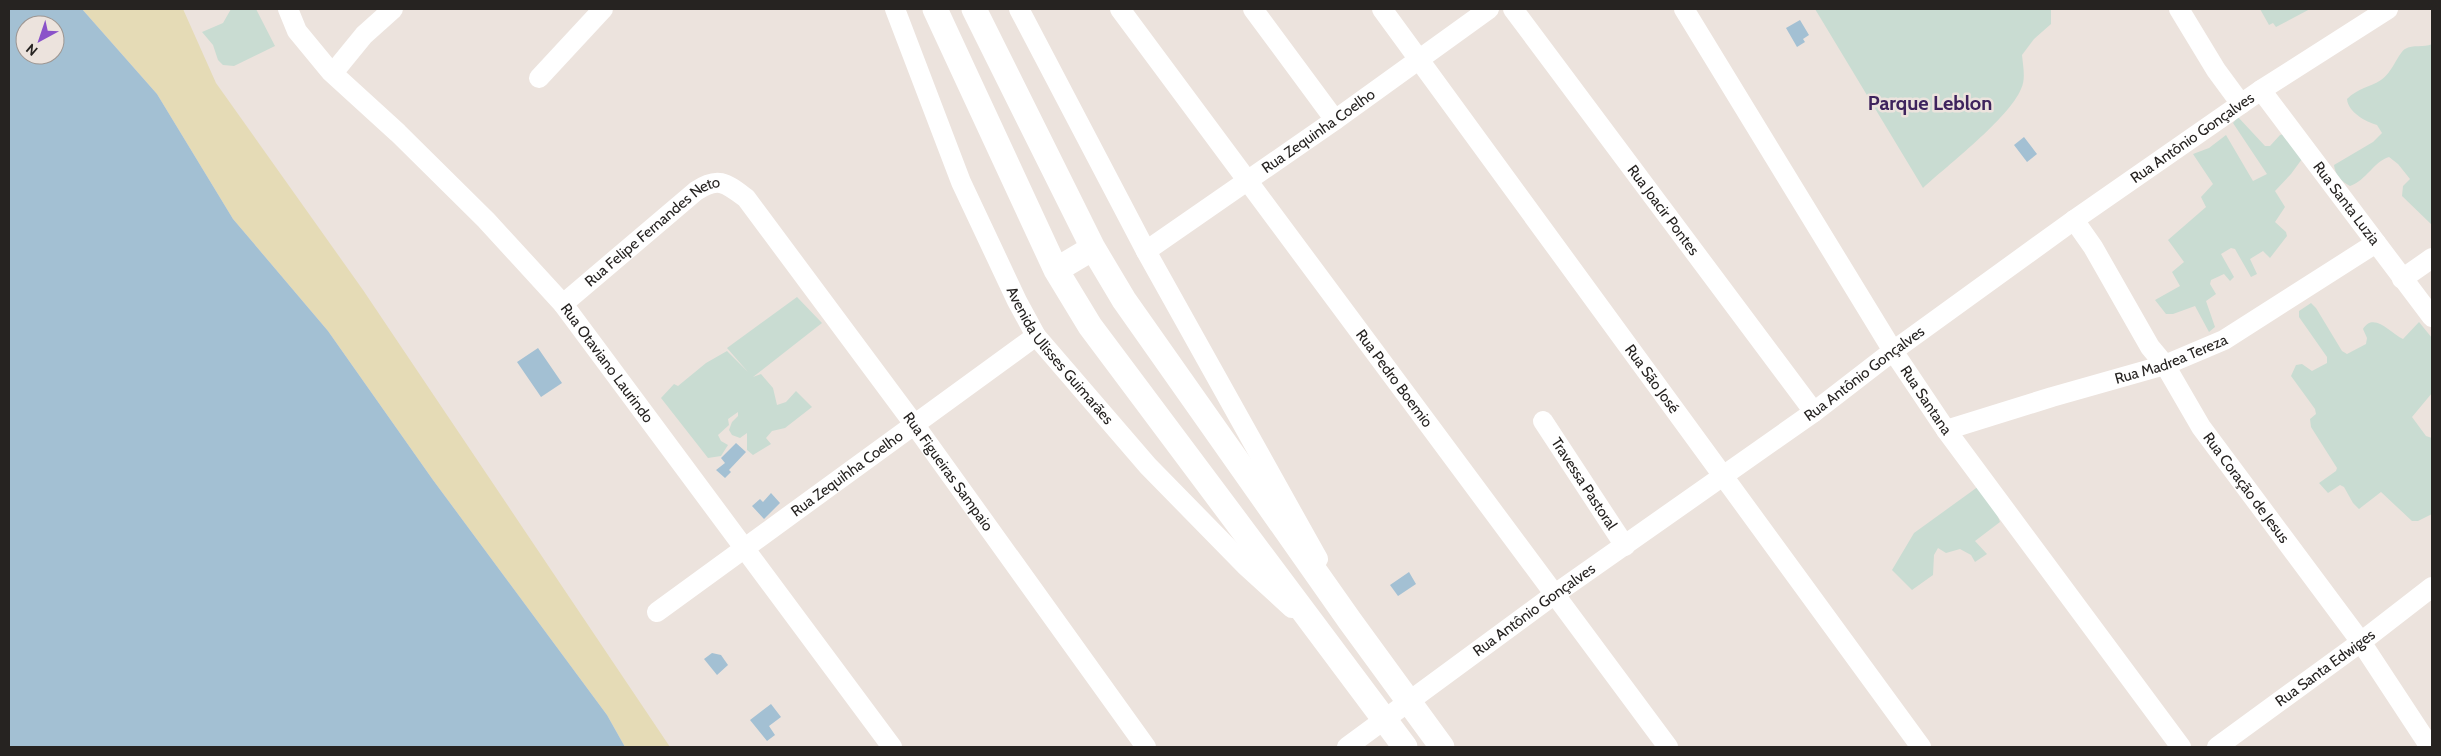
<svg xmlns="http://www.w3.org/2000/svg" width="2441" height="756" font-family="Cabin,sans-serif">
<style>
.green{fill:#c9dcd2}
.sand{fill:#e5dbb6}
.water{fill:#a3c0d3;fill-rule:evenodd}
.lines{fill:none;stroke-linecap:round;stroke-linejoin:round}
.minor{stroke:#fff;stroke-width:20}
.major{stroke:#fff;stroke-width:25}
.labels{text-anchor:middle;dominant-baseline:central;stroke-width:5;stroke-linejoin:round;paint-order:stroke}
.street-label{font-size:15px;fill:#262321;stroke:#ece3dd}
.district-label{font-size:20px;font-weight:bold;fill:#3e235d;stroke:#ece3dd}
</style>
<rect width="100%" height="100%" fill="#ece3dd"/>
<path class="green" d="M 231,9 L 256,9 L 275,46 L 234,66 L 223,65 L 218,60 L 213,45 L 202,32 L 223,23 Z
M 1815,9 L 2051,9 L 2051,24 L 2034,39 L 2022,55 C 2023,66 2026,79 2021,89 C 2009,118 1948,165 1923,188 Z
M 2260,9 L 2310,9 L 2276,27 L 2273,23 L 2269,25 Z
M 2432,44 L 2432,225 L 2402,196 L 2403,186 L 2410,179 L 2398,164 L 2389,157 C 2373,162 2367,180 2350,186 C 2342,182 2335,175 2334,165 L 2373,142 L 2382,133 L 2377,125 C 2366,122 2348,112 2347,99 C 2358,88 2370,87 2381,80 C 2392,73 2399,52 2405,49 C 2413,44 2424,48 2432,44 Z
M 2238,117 L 2265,146 L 2270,146 L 2280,135 L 2284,134 L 2302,159 L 2291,174 L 2275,191 L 2285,207 L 2275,222 L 2286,232 L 2287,236 L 2270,258 L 2263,251 L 2250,259 L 2257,274 L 2251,277 L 2235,249 L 2231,248 L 2221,254 L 2234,277 L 2230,281 L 2224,274 L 2211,280 L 2210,284 L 2216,294 L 2206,301 L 2215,327 L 2209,332 L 2195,306 L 2173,314 L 2166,314 L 2155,300 L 2180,286 L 2172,272 L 2184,262 L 2168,240 L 2206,207 L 2201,197 L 2213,184 L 2193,154 L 2209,148 L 2226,135 L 2253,181 L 2267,174 L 2233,123 Z
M 797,297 L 822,323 L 753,377 L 761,374 L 773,388 L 777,405 L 786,402 L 796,391 L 812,407 L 785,428 L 772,431 L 766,438 L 771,444 L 753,455 L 747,450 L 747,433 L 740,438 L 732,435 L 729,430 L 732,422 L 738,416 L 738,412 L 728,419 L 729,425 L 718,435 L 721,441 L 728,445 L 721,456 L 708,458 L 661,398 L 674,384 L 678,386 L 706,363 L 727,351 L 748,372 L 727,348 Z
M 2311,303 L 2316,308 L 2342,351 L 2347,354 L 2366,344 L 2367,338 L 2363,329 C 2374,311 2391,334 2403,339 L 2419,322 L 2432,338 L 2432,393 L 2412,417 L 2426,436 L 2432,438 L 2432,514 L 2418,521 L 2412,521 L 2381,492 L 2359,509 L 2353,503 L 2344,487 L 2340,485 L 2328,493 L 2319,483 L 2336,471 L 2337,468 L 2311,427 L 2310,419 L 2316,414 L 2315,409 L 2291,376 L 2296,365 L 2302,364 L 2312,371 L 2327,363 L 2327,357 L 2299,317 L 2299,311 Z
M 1979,486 L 1993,503 L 2000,522 L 1975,541 L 1987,554 L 1975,562 L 1971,555 L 1960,549 L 1946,553 L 1938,548 L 1934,555 L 1933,575 L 1912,590 L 1892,570 L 1914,533 Z"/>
<path class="sand" d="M 82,9 L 183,9 L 216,83 L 363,290 L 670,747 L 625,747 L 607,715 L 433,480 L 328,331 L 233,219 L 157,94 Z"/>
<path class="water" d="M 9,9 L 82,9 L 157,94 L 233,219 L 328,331 L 433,480 L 607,715 L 625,747 L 9,747 ZM 25,25 L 55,25 L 55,55 L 25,55 Z
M 1800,20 L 1809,35 L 1803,39 L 1805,42 L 1797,47 L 1786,28 Z
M 2024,137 L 2037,154 L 2027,162 L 2014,145 Z
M 538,348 L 562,383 L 541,397 L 517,362 Z
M 736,443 L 746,452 L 729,470 L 731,472 L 725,478 L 716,470 L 725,463 L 721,458 Z
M 771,493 L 780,503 L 764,519 L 752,506 L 760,499 L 763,502 Z
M 1409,572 L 1416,584 L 1398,596 L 1390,585 Z
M 712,653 L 721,655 L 728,665 L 717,675 L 704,659 Z
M 771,704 L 781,717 L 769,726 L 775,735 L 767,741 L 750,720 Z"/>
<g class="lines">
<g class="minor">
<path id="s1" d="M 288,9 L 297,31 L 330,71 L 398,133 L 486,220 L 563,304 L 892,747"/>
<path id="s2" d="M 895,9 L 961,182 L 1017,301 L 1036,336 L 1148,466 L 1245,565 L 1292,608"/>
<path d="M 1019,9 L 1146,251 L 1318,559"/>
<path id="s3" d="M 1120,9 L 1668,747"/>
<path d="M 1253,9 L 1335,120"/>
<path id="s4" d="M 1382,9 L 1921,747"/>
<path id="s5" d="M 1513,9 L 1814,412"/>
<path id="s6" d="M 1684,9 L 1893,351 L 1946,430 L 2181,747"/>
<path d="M 2179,9 L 2216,70 L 2241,104"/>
<path d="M 333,73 L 364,35 L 393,9"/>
<path d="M 539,78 L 603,9"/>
<path id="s7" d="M 2261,90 L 2432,317"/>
<path id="s8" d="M 2074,220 L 2093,247 L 2150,347 L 2165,365 L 2201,427 L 2361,642 L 2430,747"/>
<path id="s9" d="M 1146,251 L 1335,120 L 1489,9"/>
<path d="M 2402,279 L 2432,258"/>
<path id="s10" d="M 563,304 L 696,191 C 718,176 726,183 746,198 L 914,424 L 1146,747"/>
<path id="s11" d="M 1543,421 L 1625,546"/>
<path id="s12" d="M 1946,430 L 2052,397 L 2165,365 L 2224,340 L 2376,243"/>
<path id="s13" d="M 657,612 L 1036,336"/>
<path id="s14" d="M 1347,747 L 1555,594 L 1814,412 L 1893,351 L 2074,220 L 2261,90 L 2388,9"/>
<path id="s15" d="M 2217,747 L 2361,642 L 2432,587"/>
</g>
<path class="major" d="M 935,9 L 1056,270 L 1090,326 L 1405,747
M 974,9 L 1093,248 L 1124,300 L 1350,621 L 1442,747
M 1056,270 L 1093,248"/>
</g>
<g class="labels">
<g class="street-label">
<text stroke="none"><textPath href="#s9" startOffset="210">Rua Zequinha Coelho</textPath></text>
<text stroke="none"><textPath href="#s14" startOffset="1042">Rua Antônio Gonçalves</textPath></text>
<text stroke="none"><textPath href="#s7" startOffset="142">Rua Santa Luzia</textPath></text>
<text stroke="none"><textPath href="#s5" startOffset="251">Rua Joacir Pontes</textPath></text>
<text stroke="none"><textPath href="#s10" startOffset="116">Rua Felipe Fernandes Neto</textPath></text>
<text stroke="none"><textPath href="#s2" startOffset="386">Avenida Ulisses Guimarães</textPath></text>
<text stroke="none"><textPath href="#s12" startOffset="236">Rua Madrea Tereza</textPath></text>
<text stroke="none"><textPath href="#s1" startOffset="479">Rua Otaviano Laurindo</textPath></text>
<text stroke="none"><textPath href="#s14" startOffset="638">Rua Antônio Gonçalves</textPath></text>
<text stroke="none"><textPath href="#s4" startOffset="458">Rua São José</textPath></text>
<text stroke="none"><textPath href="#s3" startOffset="460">Rua Pedro Boemio</textPath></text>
<text stroke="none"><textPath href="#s6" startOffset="460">Rua Santana</textPath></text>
<text stroke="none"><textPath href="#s10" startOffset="571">Rua Figueiras Sampaio</textPath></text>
<text stroke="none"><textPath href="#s13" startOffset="235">Rua Zequihha Coelho</textPath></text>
<text stroke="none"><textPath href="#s11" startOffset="75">Travessa Pastoral</textPath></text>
<text stroke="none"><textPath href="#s8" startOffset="319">Rua Coração de Jesus</textPath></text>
<text stroke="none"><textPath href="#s14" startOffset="232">Rua Antônio Gonçalves</textPath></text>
<text stroke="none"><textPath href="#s15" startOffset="134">Rua Santa Edwiges</textPath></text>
</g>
<g class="district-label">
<text x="1930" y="103">Parque Leblon</text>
</g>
</g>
<rect width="2441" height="756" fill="none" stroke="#262321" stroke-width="20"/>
<g transform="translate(40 40) rotate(220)"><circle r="24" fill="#ece3dd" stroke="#9d9692"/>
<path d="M0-4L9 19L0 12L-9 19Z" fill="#8a52c9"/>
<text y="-8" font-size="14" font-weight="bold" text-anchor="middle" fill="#262321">N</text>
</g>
</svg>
